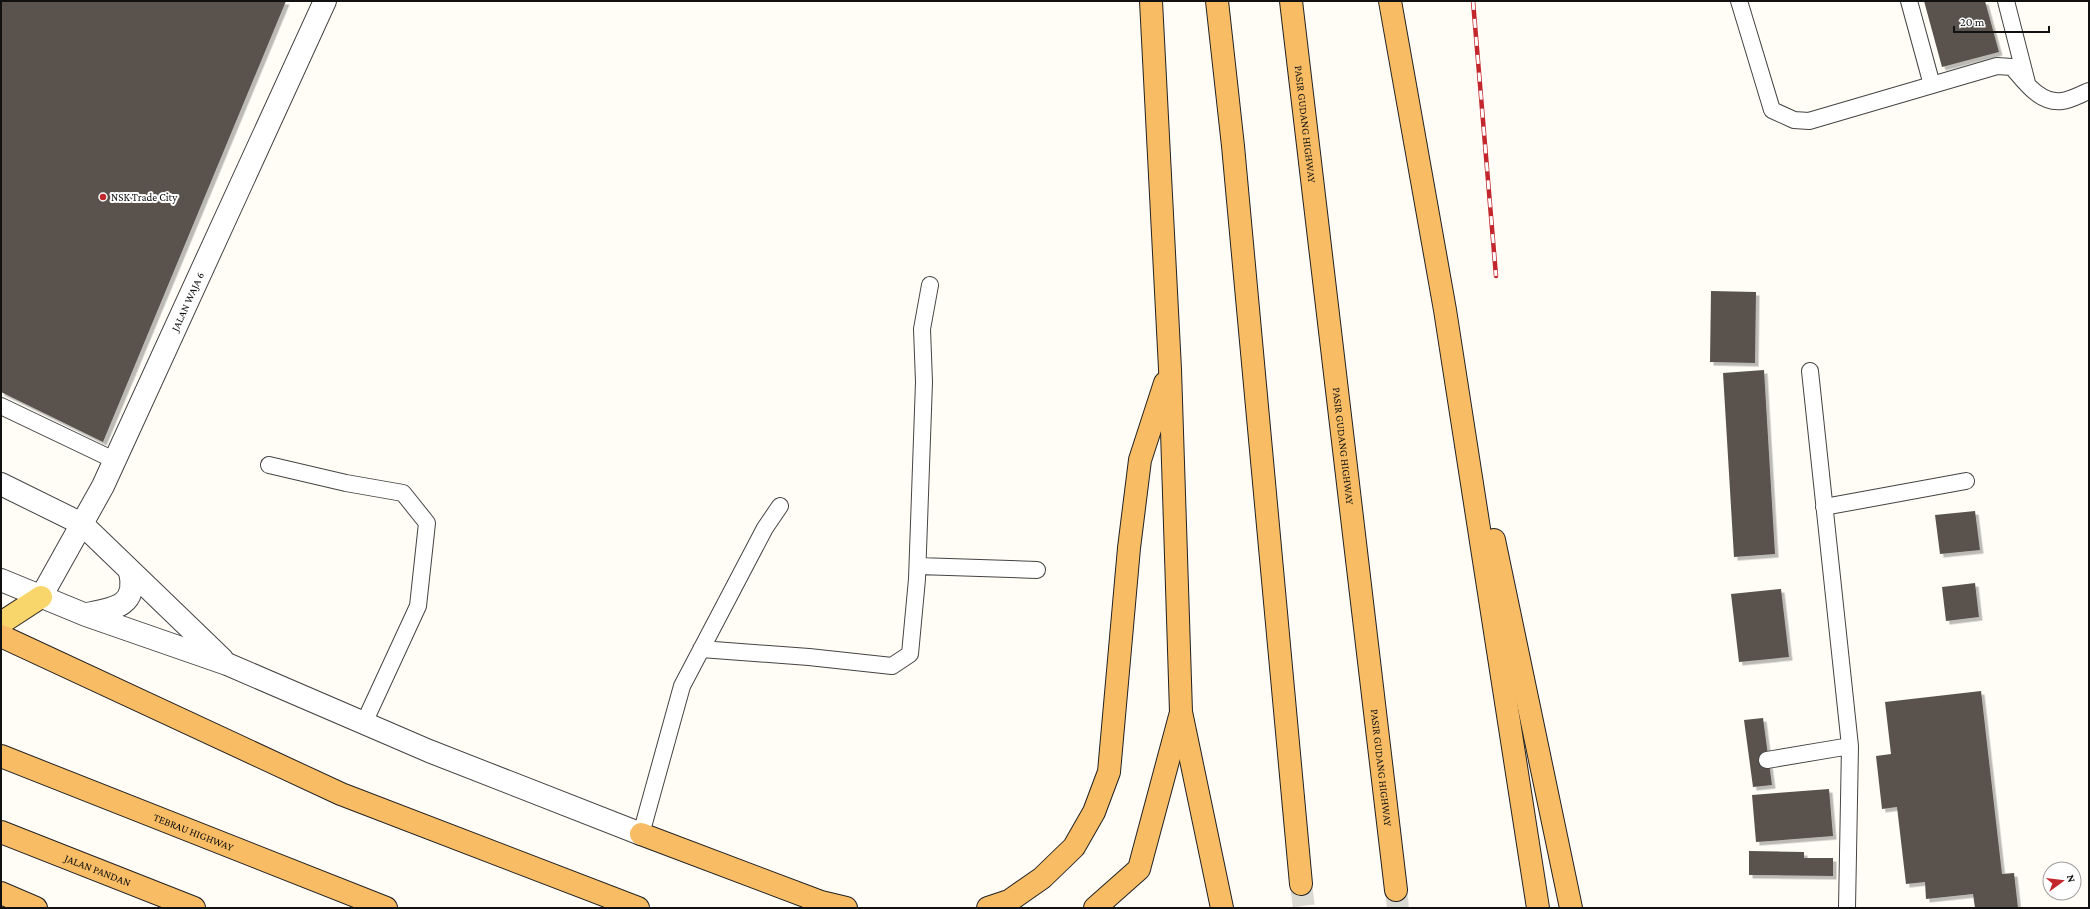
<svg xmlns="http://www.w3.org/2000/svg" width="2090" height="909" font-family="'Crimson Pro',serif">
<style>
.building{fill:#5a524d;filter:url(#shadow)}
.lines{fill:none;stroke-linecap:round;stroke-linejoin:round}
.trunk-tunnel{stroke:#dbdad3;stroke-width:22;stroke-dasharray:22 11;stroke-linecap:butt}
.service-casing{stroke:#444;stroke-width:18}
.minor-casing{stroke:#444;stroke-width:24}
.primary-casing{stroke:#222;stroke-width:24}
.trunk-casing{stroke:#222;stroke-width:24}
.service{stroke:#fff;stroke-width:16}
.minor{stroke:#fff;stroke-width:22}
.primary{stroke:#f9d66b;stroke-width:22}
.trunk{stroke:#f7bc64;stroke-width:22}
.rail-casing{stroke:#c4262e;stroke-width:4.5}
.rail{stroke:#fff;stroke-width:3;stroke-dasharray:9;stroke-linecap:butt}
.poi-dot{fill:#c4262e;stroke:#fff;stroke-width:1.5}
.labels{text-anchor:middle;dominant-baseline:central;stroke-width:4;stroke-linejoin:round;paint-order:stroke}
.street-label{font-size:11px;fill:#111;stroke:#fff}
.poi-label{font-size:11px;fill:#111;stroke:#fff;text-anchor:start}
</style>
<defs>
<filter id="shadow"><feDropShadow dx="3.5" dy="3.5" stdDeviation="0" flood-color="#0004"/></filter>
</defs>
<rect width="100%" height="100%" fill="#fffdf5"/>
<path class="building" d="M 1,1 L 286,1 L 103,442 L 1,392 Z
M 1924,1 L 1985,1 L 1999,52 L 1942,67 Z
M 1711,291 L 1756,292 L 1755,363 L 1710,362 Z
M 1764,370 L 1775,554 L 1734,557 L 1723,373 Z
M 1975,511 L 1980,550 L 1940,554 L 1935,515 Z
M 1975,583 L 1979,617 L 1946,621 L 1942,587 Z
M 1781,589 L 1789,657 L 1739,662 L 1731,594 Z
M 1981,691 L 2002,874 L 2014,873 L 2018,908 L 1975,908 L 1973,894 L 1926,899 L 1925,882 L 1906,884 L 1897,807 L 1882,809 L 1876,756 L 1891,754 L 1885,702 Z
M 1763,718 L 1772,785 L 1753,787 L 1744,720 Z
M 1829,789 L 1833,836 L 1756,842 L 1752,795 Z
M 1749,851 L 1804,852 L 1804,858 L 1833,858 L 1833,876 L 1749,875 Z"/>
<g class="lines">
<path class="trunk-tunnel" d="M 1301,884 L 1304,908
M 1396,890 L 1398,908"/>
<defs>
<path id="service" d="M 1739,1 L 1772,110 L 1794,120 L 1809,121 L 1997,66 L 2012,67 C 2025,82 2040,104 2062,101 C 2071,100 2081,94 2089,91
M 1909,1 L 1932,85
M 2006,1 L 2027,83
M 1810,371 L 1850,746 L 1847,908
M 1,406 L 114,460
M 269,465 L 346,483 L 403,493 L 427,523 L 418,606 L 364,723
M 1824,507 L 1966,481
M 918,566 L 1037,570
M 701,649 L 809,657 L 892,666 L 910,654 L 917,579 L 924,382 L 922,329 L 930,285
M 1767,760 L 1850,746
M 641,834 L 682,686 L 765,528 L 780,506"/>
<g id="minor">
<path d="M 1,484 L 82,524 L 222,659"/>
<path d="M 1,580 L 86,615 L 227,664 L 429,751 L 641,834"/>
<path id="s1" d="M 41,597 L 103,486 L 325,1"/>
<path d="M 87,614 C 114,609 138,606 130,572"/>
</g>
<path id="primary" d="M 1,623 L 41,597"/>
<g id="trunk">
<path d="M 1151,1 L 1170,369 L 1181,712 L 1222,908"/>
<path d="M 1217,1 L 1233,146 L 1301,884"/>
<path id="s2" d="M 1291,1 L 1396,890"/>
<path d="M 1390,1 L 1445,310 L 1538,908"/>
<path d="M 1494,540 L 1571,908"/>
<path d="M 1,636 L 341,794 L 638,908"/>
<path id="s3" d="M 1,756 L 386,908"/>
<path id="s4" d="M 1,832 L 194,908"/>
<path d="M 641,834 L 821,902 L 846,908"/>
<path d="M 1,893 L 36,908"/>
<path d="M 988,908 L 1009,901 L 1042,878 L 1074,847 L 1094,812 L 1109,772 L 1129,548 L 1140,460 L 1165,383"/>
<path d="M 1095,908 L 1139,869 L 1180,716"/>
</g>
</defs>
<use href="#service" class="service-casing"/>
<use href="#minor" class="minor-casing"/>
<use href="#primary" class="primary-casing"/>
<use href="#trunk" class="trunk-casing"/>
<use href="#service" class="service"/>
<use href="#minor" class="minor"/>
<use href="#primary" class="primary"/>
<use href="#trunk" class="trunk"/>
<defs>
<path id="rail" d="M 1473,1 L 1496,276"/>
</defs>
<use href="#rail" class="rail-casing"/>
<use href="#rail" class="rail"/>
</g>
<circle class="poi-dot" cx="103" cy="197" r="4"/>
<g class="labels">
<g class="street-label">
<text stroke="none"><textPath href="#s2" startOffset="124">PASIR GUDANG HIGHWAY</textPath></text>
<text stroke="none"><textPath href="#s1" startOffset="330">JALAN WAJA 6</textPath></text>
<text stroke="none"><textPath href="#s2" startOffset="448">PASIR GUDANG HIGHWAY</textPath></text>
<text stroke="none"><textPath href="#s2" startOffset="772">PASIR GUDANG HIGHWAY</textPath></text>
<text stroke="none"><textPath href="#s3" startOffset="207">TEBRAU HIGHWAY</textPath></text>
<text stroke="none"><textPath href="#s4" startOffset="104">JALAN PANDAN</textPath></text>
</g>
<g class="poi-label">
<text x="111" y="197">NSK Trade City</text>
</g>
</g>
<rect width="2090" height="909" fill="none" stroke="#111111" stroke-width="4"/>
<g transform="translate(2062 881) rotate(75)"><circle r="19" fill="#ffffff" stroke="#a0a0a0"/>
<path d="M0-3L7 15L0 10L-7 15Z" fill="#c4262e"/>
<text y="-6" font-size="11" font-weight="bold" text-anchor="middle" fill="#111111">N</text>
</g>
<path d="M1954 26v6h95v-6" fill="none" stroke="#111111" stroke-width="2"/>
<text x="1960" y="26" font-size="12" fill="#111111" stroke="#ffffff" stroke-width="3" paint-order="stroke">20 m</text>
</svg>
